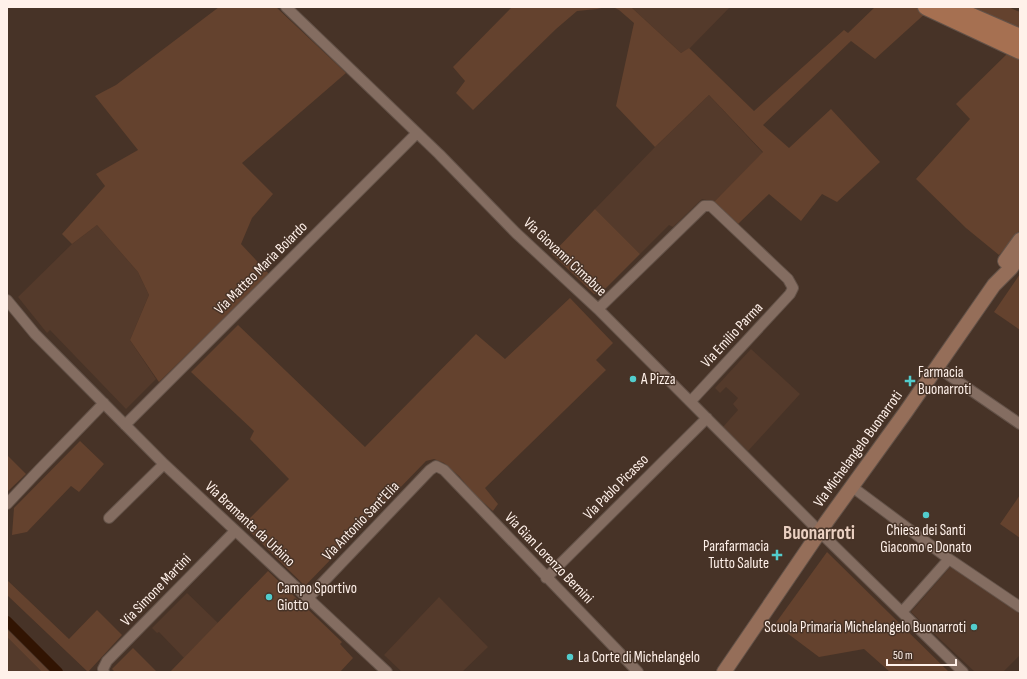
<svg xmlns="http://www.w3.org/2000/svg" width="1027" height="679" font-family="'Sofia Sans Condensed',sans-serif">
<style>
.built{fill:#543a2b}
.green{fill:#64422e}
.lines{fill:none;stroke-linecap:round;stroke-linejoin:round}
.canal{stroke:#311402;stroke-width:10}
.street-casing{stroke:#635248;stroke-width:12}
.secondary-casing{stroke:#635248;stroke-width:16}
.primary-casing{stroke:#635248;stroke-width:18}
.street{stroke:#846d61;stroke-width:10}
.secondary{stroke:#956e59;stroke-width:14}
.primary{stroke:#a67051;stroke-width:16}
.poi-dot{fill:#52cdcd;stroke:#473327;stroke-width:1.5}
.labels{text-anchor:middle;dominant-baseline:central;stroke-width:3;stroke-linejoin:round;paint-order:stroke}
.street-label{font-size:15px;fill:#fff1ea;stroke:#473327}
.poi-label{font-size:15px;fill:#fff1ea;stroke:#473327;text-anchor:start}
.district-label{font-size:19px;font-weight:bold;fill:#ead0c1;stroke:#473327}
</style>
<rect width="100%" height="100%" fill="#473327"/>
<path class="built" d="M 631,7 L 730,7 L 690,48 L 681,53 Z
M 709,95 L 763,153 L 714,202 L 702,199 L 673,227 L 669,225 L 640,254 L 595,209 L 655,147 Z
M 97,225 L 138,272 L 149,295 L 130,340 L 156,379 L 126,409 L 50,330 L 47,333 L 18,297 L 72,244 Z
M 751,349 L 800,394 L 748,451 L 723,427 L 738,410 L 733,404 L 738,398 L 726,387 L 720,393 L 715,388 Z
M 952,565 L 1020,614 L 1020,655 L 1003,672 L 975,672 L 911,612 Z
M 187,593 L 218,623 L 184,658 L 159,632 L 157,633 L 152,628 Z
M 439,597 L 488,647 L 462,672 L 402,672 L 384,655 Z
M 7,637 L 42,672 L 7,672 Z"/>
<path class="green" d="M 219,7 L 276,7 L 346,73 L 242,163 L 273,194 L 252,218 L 241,244 L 269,274 L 159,382 L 130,340 L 149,295 L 138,272 L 97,225 L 72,244 L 62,234 L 105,186 L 96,174 L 138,150 L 95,96 L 116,85 Z
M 512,7 L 606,7 L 597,9 L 577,11 L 556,29 L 473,110 L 456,93 L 465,81 L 453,67 Z
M 613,7 L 631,7 L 681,53 L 689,48 L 754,111 L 844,30 L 848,33 L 875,7 L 919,7 L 928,11 L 875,59 L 851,41 L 763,125 L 789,148 L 831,109 L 880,162 L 837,202 L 822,194 L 801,221 L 769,194 L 738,224 L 714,202 L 763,152 L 709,95 L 655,147 L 616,106 L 634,23 L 619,10 Z
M 972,7 L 1008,7 L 1020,12 L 1020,29 Z
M 1009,52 L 1020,57 L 1020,230 L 1016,236 L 999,255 L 966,228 L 916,179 L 970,119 L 956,104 Z
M 595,209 L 640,254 L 604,290 L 600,293 L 594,294 L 552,254 Z
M 1020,274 L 1020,330 L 994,312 Z
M 570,298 L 613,343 L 596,360 L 606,370 L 485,488 L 498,504 L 493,511 L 474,494 L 459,476 L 444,463 L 434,459 L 426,461 L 305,586 L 243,525 L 289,479 L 250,439 L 254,431 L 191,372 L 238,325 L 365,447 L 476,334 L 505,359 Z
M 80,441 L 104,464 L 79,492 L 71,486 L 27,532 L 12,535 L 14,508 Z
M 7,455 L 26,474 L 7,492 Z
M 1020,495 L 1020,538 L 1000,524 Z
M 827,552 L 949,672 L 890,672 L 864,649 L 819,657 L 775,624 Z
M 268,571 L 342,642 L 340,644 L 353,658 L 340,672 L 170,672 Z
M 7,580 L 69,639 L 97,610 L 122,635 L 88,672 L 7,595 Z
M 7,629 L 50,672 L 42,672 L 7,637 Z
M 133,648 L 157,672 L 115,672 L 112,669 Z"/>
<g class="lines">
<path class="canal" d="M 7,621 L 58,672"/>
<defs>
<path id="street" d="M 286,7 L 439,154 L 516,233 L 598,309 L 828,540 L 963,672
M 7,300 L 35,334 L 164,464 L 387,672
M 598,309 L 704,206 L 711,206 L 788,279 L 793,288 L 790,294 L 691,401
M 937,367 L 1020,424
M 125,425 L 417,133
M 851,486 L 949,559 L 1020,607
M 7,504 L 39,470 L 104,403
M 109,518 L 164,464
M 546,578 L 707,418
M 308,598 L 430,470 L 436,466 L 444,470 L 638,672
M 902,612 L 949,559
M 104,672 L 103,669 L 107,661 L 235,531"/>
<path id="secondary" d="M 1005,261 L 1020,240
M 724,672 L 827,521 L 905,413 L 994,285 L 1011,268 L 1020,255"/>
<path id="primary" d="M 926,7 L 1020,51
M 951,7 L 1020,37"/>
</defs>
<use href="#street" class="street-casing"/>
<use href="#secondary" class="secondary-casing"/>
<use href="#primary" class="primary-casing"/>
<use href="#street" class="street"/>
<use href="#secondary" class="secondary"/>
<use href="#primary" class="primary"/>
</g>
<g class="poi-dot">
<circle cx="633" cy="379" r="4"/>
<path d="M908 375h4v4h4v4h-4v4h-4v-4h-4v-4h4z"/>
<circle cx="926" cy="515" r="4"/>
<path d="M775 549h4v4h4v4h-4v4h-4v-4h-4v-4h4z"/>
<circle cx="269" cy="597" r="4"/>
<circle cx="974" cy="627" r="4"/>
<circle cx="570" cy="657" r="4"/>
</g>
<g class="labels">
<g class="street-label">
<text transform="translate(565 257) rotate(43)">Via Giovanni Cimabue</text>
<text transform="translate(261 268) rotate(-45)">Via Matteo Maria Boiardo</text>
<text transform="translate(732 335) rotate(-47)">Via Emilio Parma</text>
<text transform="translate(858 449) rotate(-54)">Via Michelangelo Buonarroti</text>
<text transform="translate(616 487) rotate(-45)">Via Pablo Picasso</text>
<text transform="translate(361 521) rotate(-46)">Via Antonio Sant'Elia</text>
<text transform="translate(250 524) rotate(43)">Via Bramante da Urbino</text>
<text transform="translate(549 558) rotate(46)">Via Gian Lorenzo Bernini</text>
<text transform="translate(156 590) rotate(-46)">Via Simone Martini</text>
</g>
<g class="poi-label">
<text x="918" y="372">Farmacia<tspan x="918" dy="17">Buonarroti</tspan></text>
<text x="641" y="379">A Pizza</text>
<text x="926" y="530" text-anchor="middle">Chiesa dei Santi<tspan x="926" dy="17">Giacomo e Donato</tspan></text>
<text x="769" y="546" text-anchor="end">Parafarmacia<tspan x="769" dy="17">Tutto Salute</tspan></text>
<text x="277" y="588">Campo Sportivo<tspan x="277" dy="17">Giotto</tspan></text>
<text x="966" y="627" text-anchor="end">Scuola Primaria Michelangelo Buonarroti</text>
<text x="578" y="657">La Corte di Michelangelo</text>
</g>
<g class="district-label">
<text x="819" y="533">Buonarroti</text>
</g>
</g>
<rect width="1027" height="679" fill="none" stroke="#fff1ea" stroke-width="16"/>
<path d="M887 659v6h69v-6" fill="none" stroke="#fff1ea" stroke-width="2"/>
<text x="893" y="659" font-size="12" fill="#fff1ea" stroke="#473327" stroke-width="3" paint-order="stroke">50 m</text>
</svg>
